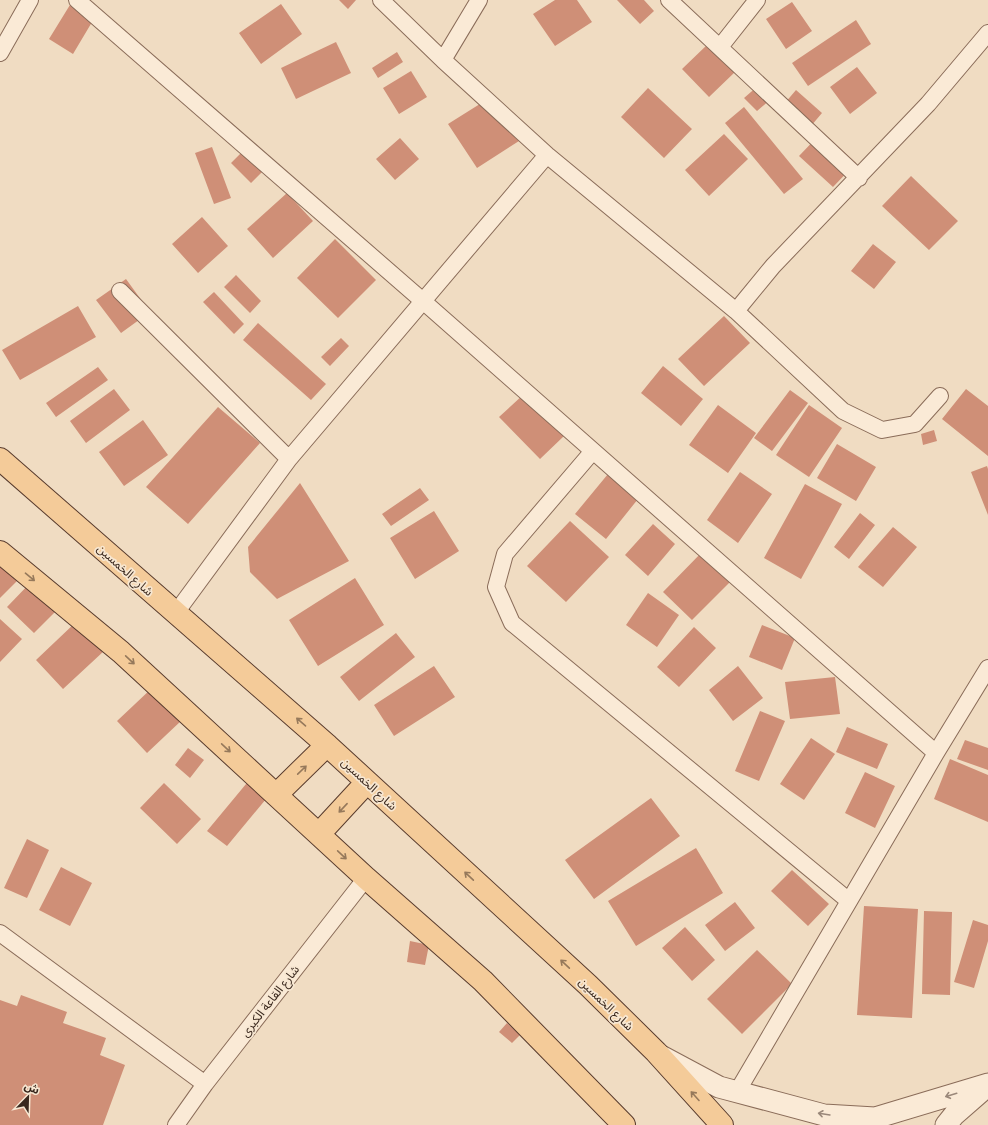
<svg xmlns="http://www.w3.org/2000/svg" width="988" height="1125" font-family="'Times New Roman','Noto Sans Arabic',serif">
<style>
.building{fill:#cf8f77}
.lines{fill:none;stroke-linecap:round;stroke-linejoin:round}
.minor-casing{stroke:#8a6c59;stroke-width:18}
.tertiary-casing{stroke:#8a6c59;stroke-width:23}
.primary-casing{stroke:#583b2d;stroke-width:24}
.minor{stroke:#faead6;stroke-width:16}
.tertiary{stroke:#faead6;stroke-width:21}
.primary{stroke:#f4cb99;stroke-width:22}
.oneway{stroke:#96795b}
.oneway2{stroke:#9a887a}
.labels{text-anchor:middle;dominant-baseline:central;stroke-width:3.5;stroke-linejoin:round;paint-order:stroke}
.street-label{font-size:12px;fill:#39271d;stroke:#f7e7d2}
</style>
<rect width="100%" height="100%" fill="#f0dcc2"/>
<path class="building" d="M 73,0 L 98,12 L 73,54 L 49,39 Z
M 339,0 L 356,0 L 348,9 Z
M 555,0 L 577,0 L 592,22 L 555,46 L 533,14 Z
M 617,0 L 644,0 L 654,11 L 640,24 Z
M 792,2 L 812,31 L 786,49 L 766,19 Z
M 281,4 L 302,34 L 261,64 L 239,33 Z
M 856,20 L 871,44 L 808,86 L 792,63 Z
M 336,42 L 351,73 L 296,99 L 281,68 Z
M 708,44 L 735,72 L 709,97 L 682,69 Z
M 397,52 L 403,62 L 378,78 L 372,68 Z
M 857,67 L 877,93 L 850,114 L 830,87 Z
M 411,71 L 427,97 L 399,114 L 383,88 Z
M 766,79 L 778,93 L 757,111 L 744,98 Z
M 648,88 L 692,129 L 664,158 L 621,117 Z
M 796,90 L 822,113 L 805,133 L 779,110 Z
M 491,97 L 519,141 L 477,168 L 448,124 Z
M 744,107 L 803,179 L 784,194 L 725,123 Z
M 822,132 L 856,163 L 833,187 L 799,156 Z
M 724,134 L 748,159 L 709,196 L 685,170 Z
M 400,138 L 419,159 L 395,180 L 376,159 Z
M 212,147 L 231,198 L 214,204 L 195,153 Z
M 244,150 L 264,170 L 251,183 L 231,163 Z
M 911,176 L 958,221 L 929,250 L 882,206 Z
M 287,193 L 313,221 L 273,258 L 247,229 Z
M 202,217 L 228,246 L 198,273 L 172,244 Z
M 335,239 L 376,280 L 338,318 L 297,278 Z
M 873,244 L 896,262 L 874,289 L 851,271 Z
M 236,275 L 261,301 L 250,313 L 224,287 Z
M 126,279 L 150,312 L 121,333 L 96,300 Z
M 214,292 L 244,324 L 234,334 L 203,302 Z
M 78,306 L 96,337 L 20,380 L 2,350 Z
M 724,316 L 750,343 L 704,386 L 678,359 Z
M 258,323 L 326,384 L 311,400 L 243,340 Z
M 341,338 L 349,346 L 330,366 L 321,357 Z
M 663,366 L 703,399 L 681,426 L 641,393 Z
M 98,367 L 108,380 L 56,417 L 46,403 Z
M 114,389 L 130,410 L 86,443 L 70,421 Z
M 966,389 L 988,406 L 988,456 L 942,419 Z
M 790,390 L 808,403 L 772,451 L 754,438 Z
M 524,394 L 564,436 L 540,459 L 499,417 Z
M 718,405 L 756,433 L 728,473 L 689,445 Z
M 809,405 L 842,428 L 809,477 L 776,455 Z
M 218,407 L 260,443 L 188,524 L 146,487 Z
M 143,420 L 168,455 L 124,486 L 99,452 Z
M 934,430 L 937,441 L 923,445 L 921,434 Z
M 837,444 L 876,467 L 856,501 L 817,478 Z
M 987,466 L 988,469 L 988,515 L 971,472 Z
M 740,472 L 772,494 L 738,543 L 707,520 Z
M 608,474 L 638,499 L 606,539 L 575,514 Z
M 300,483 L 349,561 L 277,599 L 250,572 L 248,547 Z
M 805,484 L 842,504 L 801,579 L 764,558 Z
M 420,488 L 429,500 L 391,526 L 382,514 Z
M 434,511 L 459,551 L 415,579 L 390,538 Z
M 860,513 L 875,525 L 849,559 L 834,547 Z
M 570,521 L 609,557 L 566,602 L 527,566 Z
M 653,524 L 675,544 L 648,576 L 625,555 Z
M 893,527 L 917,547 L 883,587 L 858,567 Z
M 704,550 L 733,579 L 692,620 L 663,592 Z
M 0,552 L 23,575 L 0,598 Z
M 355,578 L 384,625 L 318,666 L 289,620 Z
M 32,581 L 59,608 L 34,633 L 7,607 Z
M 648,593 L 679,615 L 657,647 L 626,625 Z
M 0,619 L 22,639 L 0,662 Z
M 76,622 L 104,651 L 63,689 L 36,660 Z
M 762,625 L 795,638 L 782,670 L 749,657 Z
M 694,627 L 716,648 L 679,687 L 657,667 Z
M 396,633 L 415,657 L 359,701 L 340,677 Z
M 434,666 L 455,697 L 394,736 L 374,705 Z
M 738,666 L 763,698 L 733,721 L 709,690 Z
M 835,677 L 840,714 L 790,719 L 785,682 Z
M 152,688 L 182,720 L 147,753 L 117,721 Z
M 760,711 L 785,721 L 759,781 L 735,771 Z
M 847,727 L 888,744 L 877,769 L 836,752 Z
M 811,738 L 835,754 L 804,800 L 780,784 Z
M 965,740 L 988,748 L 988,770 L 957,759 Z
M 188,748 L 204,760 L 190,778 L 175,765 Z
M 950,759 L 988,775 L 988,822 L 934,799 Z
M 865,772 L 895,786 L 875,828 L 845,813 Z
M 251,778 L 271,793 L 227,846 L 207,831 Z
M 164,783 L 201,819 L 177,844 L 140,808 Z
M 651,798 L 680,836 L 594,899 L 565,860 Z
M 27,839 L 49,850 L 27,898 L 4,888 Z
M 696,848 L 723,893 L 636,946 L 608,901 Z
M 61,867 L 92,883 L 70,926 L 39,910 Z
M 792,870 L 829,904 L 808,926 L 771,891 Z
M 735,902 L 755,928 L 725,951 L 705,925 Z
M 864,906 L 918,909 L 912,1018 L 857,1015 Z
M 924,911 L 952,912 L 950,995 L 922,994 Z
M 973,920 L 988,925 L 988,941 L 974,988 L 954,982 Z
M 685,927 L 715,960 L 692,981 L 662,948 Z
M 410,941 L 429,945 L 425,965 L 407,962 Z
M 757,950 L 792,984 L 742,1034 L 707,999 Z
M 21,995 L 67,1012 L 63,1023 L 106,1038 L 100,1055 L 125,1065 L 103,1125 L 0,1125 L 0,1000 L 17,1006 Z
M 507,1023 L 520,1035 L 512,1043 L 499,1032 Z"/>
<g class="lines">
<defs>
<path id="minor" d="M 77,0 L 424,302 L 936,753
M 381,0 L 443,60 L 547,155 L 736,311 L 843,411 L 882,430 L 915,424 L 940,396
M 669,0 L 859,178
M 720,47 L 757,0
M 0,53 L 30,0
M 443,60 L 479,0
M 120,291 L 289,459
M 736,311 L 773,266 L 928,104 L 988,33
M 593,451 L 505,554 L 496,587 L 512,623 L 849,901
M 175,614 L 289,459 L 547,155
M 0,933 L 205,1084
M 737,1092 L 936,753 L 988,668
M 176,1125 L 205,1084 L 366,878"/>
<path id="tertiary" d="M 661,1056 L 719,1087 L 824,1115 L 875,1118 L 988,1084
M 946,1125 L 954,1115 L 985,1088"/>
<path id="primary" d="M 0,459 L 327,745 L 588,985 L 656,1052 L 722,1125
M 0,552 L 121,652 L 366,878 L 483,981 L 624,1125
M 276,795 L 327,745
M 319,834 L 367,782"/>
</defs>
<use href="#minor" class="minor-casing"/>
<use href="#tertiary" class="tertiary-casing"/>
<use href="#primary" class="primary-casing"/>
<use href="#minor" class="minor"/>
<use href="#tertiary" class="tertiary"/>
<use href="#primary" class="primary"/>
</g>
<defs><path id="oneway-shaft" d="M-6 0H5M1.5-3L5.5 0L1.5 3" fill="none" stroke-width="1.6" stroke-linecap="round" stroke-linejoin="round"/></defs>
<g class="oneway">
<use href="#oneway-shaft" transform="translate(30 577) rotate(40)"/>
<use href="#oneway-shaft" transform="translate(130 660) rotate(43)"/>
<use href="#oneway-shaft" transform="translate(301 722) rotate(-139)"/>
<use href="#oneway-shaft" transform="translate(226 748) rotate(43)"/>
<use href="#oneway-shaft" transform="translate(302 770) rotate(-44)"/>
<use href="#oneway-shaft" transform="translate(343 808) rotate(133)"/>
<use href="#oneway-shaft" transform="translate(342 855) rotate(43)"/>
<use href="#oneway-shaft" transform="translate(469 876) rotate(-137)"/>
<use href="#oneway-shaft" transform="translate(565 964) rotate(-137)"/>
<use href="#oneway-shaft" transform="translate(695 1096) rotate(-132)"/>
</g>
<g class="oneway2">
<use href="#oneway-shaft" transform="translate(951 1095) rotate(163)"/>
<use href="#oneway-shaft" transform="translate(824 1114) rotate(-171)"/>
</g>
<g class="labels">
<g class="street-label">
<text transform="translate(125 570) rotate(42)">شارع الخمسين</text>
<text transform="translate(369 784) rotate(43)">شارع الخمسين</text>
<text transform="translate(270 1001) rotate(-52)">شارع القاعة الكبرى</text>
<text transform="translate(606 1004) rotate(44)">شارع الخمسين</text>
</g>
</g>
<g transform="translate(28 1097) rotate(23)" stroke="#f7e7d2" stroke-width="3" paint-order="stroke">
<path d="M0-3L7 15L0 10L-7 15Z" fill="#39271d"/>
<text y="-6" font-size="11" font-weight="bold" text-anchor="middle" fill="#39271d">ش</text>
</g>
</svg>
